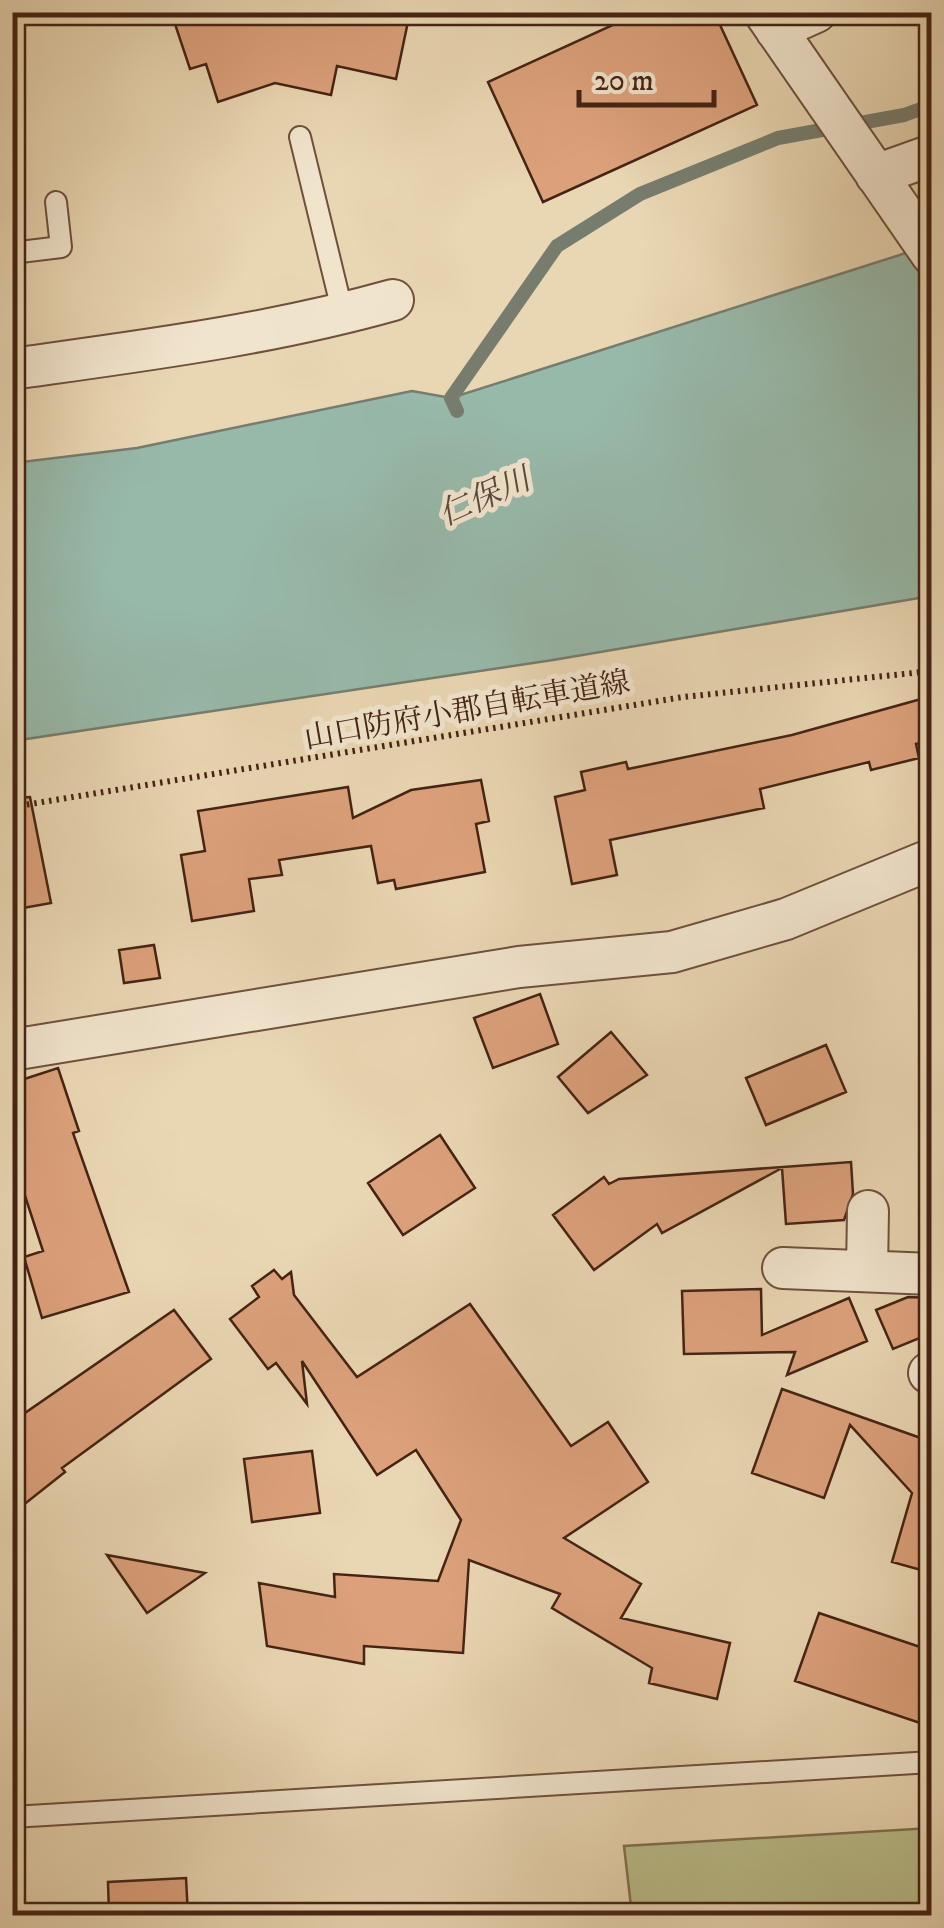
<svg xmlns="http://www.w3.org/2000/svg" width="944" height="1928" font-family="'IM FELL DW Pica','Noto Serif JP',serif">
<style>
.green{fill:#b9bd8a;stroke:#7f704f;stroke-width:2.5}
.water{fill:#97b9aa;stroke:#767d6e;stroke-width:2.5}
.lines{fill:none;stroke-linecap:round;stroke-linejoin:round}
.stream{stroke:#767d6e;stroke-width:14}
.building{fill:#dca17b;stroke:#452314;stroke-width:2.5}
.lane-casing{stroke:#6e503c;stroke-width:24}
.street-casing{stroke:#6e503c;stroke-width:44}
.path{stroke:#452314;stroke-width:6;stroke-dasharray:2.5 5;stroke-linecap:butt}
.lane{stroke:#f1e4cd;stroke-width:20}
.street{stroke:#f1e4cd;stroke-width:40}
.labels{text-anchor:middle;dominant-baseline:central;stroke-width:10;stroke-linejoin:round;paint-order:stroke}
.street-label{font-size:30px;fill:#452314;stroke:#f1e4cd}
.water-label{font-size:32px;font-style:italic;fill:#5a483a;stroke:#f1e4cd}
</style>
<rect width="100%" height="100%" fill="#e9d6b2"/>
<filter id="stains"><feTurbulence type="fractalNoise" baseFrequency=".002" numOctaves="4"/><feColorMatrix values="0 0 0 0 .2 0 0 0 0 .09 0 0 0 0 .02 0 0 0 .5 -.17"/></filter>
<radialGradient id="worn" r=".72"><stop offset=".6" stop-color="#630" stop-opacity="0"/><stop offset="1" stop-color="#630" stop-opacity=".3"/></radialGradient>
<path class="green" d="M 931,1828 L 931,1915 L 632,1915 L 624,1846 Z"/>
<path class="water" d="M 931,245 L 931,596 L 553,660 L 13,741 L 13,463 L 137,448 L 412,391 L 451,398 Z"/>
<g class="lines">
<path class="stream" d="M 457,411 L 451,398 L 557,246 L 640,194 L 778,138 L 904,115 L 932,105"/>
</g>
<path class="building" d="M 171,12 L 410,12 L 396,79 L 337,66 L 331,95 L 275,83 L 218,102 L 206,64 L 190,69 Z
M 641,12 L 714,12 L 757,105 L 543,202 L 488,82 Z
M 932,696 L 932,740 L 916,744 L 919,758 L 871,770 L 869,762 L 760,789 L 764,808 L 610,840 L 617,875 L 572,884 L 555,797 L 585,790 L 581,772 L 626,762 L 628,769 L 792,735 Z
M 481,780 L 489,821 L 476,824 L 485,872 L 396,889 L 394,880 L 378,883 L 371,846 L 279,860 L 282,875 L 249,879 L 254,911 L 192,921 L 181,855 L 205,851 L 198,811 L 348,787 L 353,818 L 411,790 Z
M 30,797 L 51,903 L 12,910 L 12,798 Z
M 154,945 L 160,978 L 124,983 L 119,950 Z
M 540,994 L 558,1044 L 493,1068 L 474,1018 Z
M 611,1032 L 647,1075 L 588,1113 L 558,1077 Z
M 826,1045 L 846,1092 L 766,1125 L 746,1078 Z
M 58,1068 L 79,1131 L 73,1133 L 129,1292 L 42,1318 L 24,1257 L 43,1251 L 12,1156 L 12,1083 Z
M 440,1135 L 475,1188 L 403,1235 L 368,1183 Z
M 851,1162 L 853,1194 L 844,1220 L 786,1224 L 782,1168 L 662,1233 L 657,1224 L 594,1270 L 553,1215 L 604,1177 L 609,1184 L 619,1179 Z
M 274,1270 L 282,1279 L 291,1272 L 294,1295 L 357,1377 L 470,1304 L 571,1446 L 608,1422 L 648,1482 L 564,1538 L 641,1584 L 621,1618 L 730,1643 L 717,1699 L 649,1683 L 652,1668 L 552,1608 L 560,1594 L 469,1560 L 463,1653 L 364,1646 L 364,1664 L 267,1646 L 259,1583 L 335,1597 L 334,1574 L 438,1581 L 461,1520 L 416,1450 L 377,1475 L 302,1361 L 307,1404 L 276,1363 L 268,1369 L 230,1319 L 259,1297 L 252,1286 Z
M 761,1289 L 762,1335 L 849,1298 L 867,1341 L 787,1375 L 795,1352 L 684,1354 L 682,1291 Z
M 908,1297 L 932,1298 L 932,1333 L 893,1349 L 876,1310 Z
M 174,1310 L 211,1359 L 62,1468 L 65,1472 L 12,1514 L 12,1422 Z
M 782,1389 L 932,1442 L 932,1573 L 892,1562 L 912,1493 L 850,1425 L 824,1498 L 752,1473 Z
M 312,1451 L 320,1513 L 252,1522 L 244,1459 Z
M 107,1555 L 205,1573 L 147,1613 Z
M 819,1613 L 932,1651 L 932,1727 L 795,1681 Z
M 186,1878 L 188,1916 L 109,1916 L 108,1882 Z"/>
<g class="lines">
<defs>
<path id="lane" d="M 300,137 L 343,314
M 12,253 L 61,247 L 56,202
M 12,1817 L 932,1762"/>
<path id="street" d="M 764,12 L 932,255
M 776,30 L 816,12
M 876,175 L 932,155
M 12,369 C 140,351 269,335 393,300
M 12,1050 L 519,967 L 672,952 L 786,919 L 932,859
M 783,1268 L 932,1274
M 867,1271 L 868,1211
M 929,1373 L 932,1371"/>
</defs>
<use href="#lane" class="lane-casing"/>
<use href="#street" class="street-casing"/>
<path class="path" d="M 12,807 L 683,697 L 932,671"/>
<use href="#lane" class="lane"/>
<use href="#street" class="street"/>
</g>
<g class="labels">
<g class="street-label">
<text transform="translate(467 711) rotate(-10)">山口防府小郡自転車道線</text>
</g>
<g class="water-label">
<text transform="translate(485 498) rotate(-24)">仁保川</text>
</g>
</g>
<rect width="944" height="1928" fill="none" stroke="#e9d6b2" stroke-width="50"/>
<rect x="15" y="15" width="914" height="1898" fill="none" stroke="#452314" stroke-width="5"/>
<rect x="25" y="25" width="894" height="1878" fill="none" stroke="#452314" stroke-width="2.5"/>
<path d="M579 90v15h135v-15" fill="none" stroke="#452314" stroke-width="5"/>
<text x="594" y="90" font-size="30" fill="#452314" stroke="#f1e4cd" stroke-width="8" paint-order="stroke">20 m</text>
<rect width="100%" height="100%" filter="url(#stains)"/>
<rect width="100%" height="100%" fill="url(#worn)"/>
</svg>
